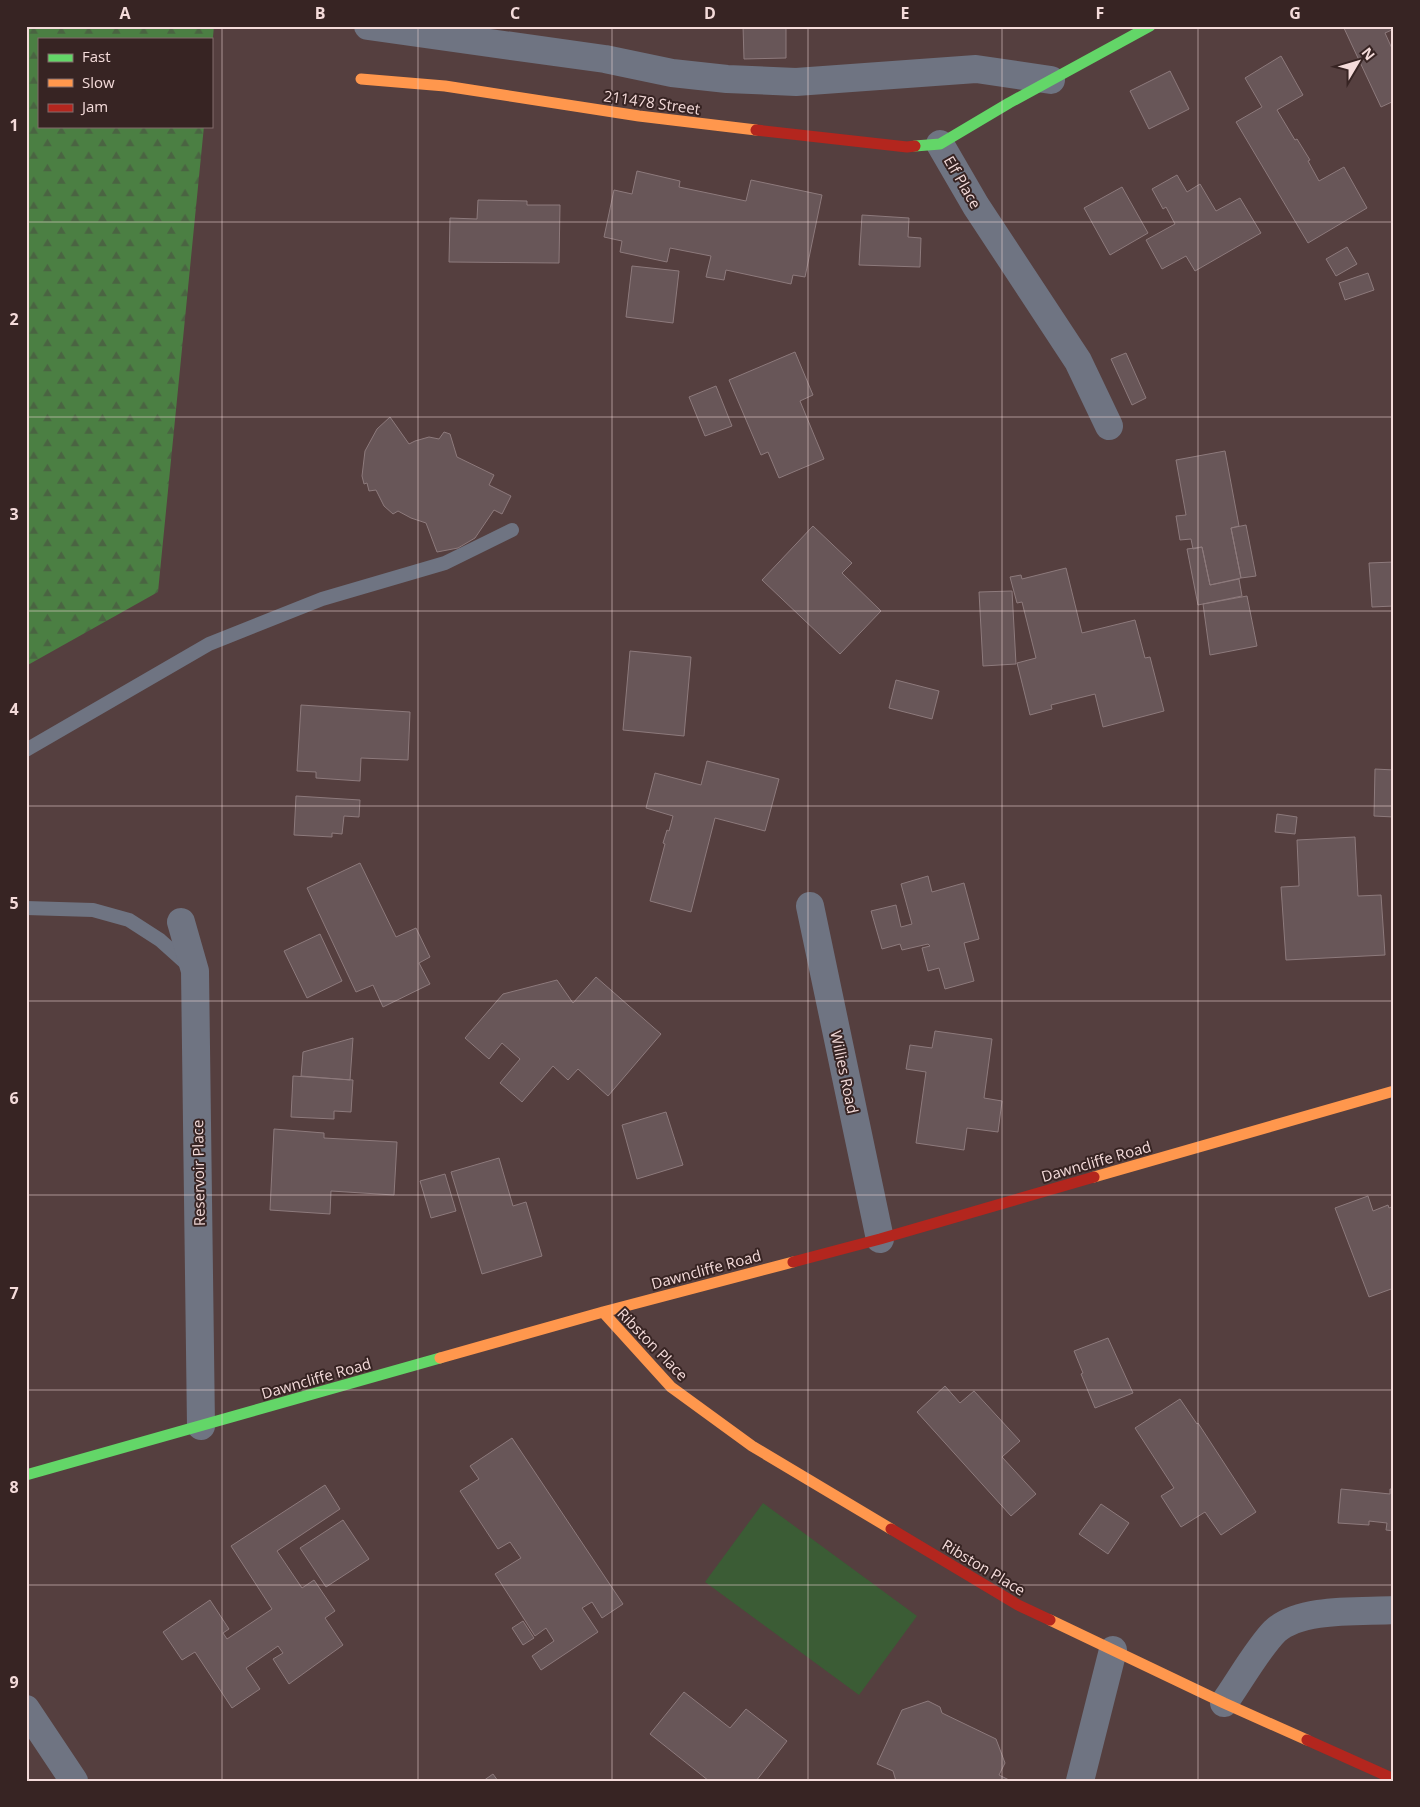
<svg xmlns="http://www.w3.org/2000/svg" width="1420" height="1807" font-family="'Open Sans',sans-serif">
<style>
.green{fill:#3b5c35}
.forest{fill:url(#forest-firs)}
.building{fill:#685658;stroke:#8d7a7c}
.lines{fill:none;stroke-linecap:round;stroke-linejoin:round}
.lane{stroke:#6f7482;stroke-width:14}
.street{stroke:#6f7482;stroke-width:28}
.fast{stroke:#63d668;stroke-width:11}
.slow{stroke:#ff974d;stroke-width:11}
.jam{stroke:#b3261e;stroke-width:11}
.grid{fill:none;stroke:#f4dbda;stroke-width:1;stroke-opacity:0.55}
.labels{text-anchor:middle;dominant-baseline:central;stroke-width:4;stroke-linejoin:round;paint-order:stroke}
.street-label{font-size:15px;fill:#f4dbda;stroke:#372423}
.neatline{fill:none;stroke:#f4dbda;stroke-width:2}
.grid-label{font-size:16px;text-anchor:middle;font-weight:bold;fill:#f4dbda}
</style>
<defs>
<pattern id="forest-firs" width="22" height="20" patternUnits="userSpaceOnUse" patternTransform="scale(1.25)"><rect width="22" height="20" fill="#4b7f43"/><path d="M5 1l3.5 6h-7zM16 11l3.5 6h-7z" fill="#4a6442"/></pattern>
</defs>
<rect width="100%" height="100%" fill="#553f3f"/>
<path class="green" d="M 763,1503 L 917,1616 L 859,1695 L 705,1582 Z"/>
<path class="forest" d="M 26,26 L 214,26 L 211,58 L 211,39 L 39,39 L 39,126 L 204,126 L 158,592 L 26,666 Z"/>
<path class="building" d="M 743,26 L 786,26 L 786,58 L 744,59 Z
M 1343,26 L 1394,26 L 1394,29 L 1385,33 L 1394,53 L 1394,101 L 1381,107 Z
M 1281,56 L 1303,95 L 1277,110 L 1295,140 L 1297,139 L 1310,160 L 1308,161 L 1319,181 L 1344,167 L 1367,208 L 1308,243 L 1236,122 L 1262,107 L 1245,78 Z
M 1170,71 L 1189,109 L 1149,129 L 1130,91 Z
M 637,171 L 680,181 L 679,187 L 746,201 L 751,180 L 822,195 L 805,277 L 793,275 L 791,284 L 726,270 L 724,280 L 706,277 L 711,256 L 670,248 L 667,262 L 620,252 L 622,241 L 604,237 L 614,190 L 632,194 Z
M 1177,175 L 1187,192 L 1200,184 L 1216,211 L 1240,198 L 1261,233 L 1195,271 L 1186,256 L 1162,269 L 1146,240 L 1175,224 L 1166,207 L 1163,209 L 1152,189 Z
M 1122,187 L 1148,233 L 1110,255 L 1084,208 Z
M 478,200 L 527,201 L 527,205 L 560,205 L 559,263 L 449,262 L 450,218 L 477,219 Z
M 862,215 L 909,218 L 908,237 L 921,238 L 920,267 L 859,265 Z
M 1347,247 L 1357,264 L 1336,276 L 1326,259 Z
M 632,266 L 679,271 L 673,323 L 626,317 Z
M 1368,273 L 1374,290 L 1345,300 L 1339,283 Z
M 795,352 L 813,395 L 800,401 L 824,459 L 779,478 L 768,452 L 761,455 L 729,380 Z
M 1126,353 L 1146,398 L 1132,405 L 1111,359 Z
M 716,386 L 732,426 L 705,436 L 689,397 Z
M 390,417 L 409,444 L 415,441 L 429,437 L 439,439 L 444,432 L 450,434 L 457,457 L 494,475 L 489,485 L 511,496 L 502,514 L 494,510 L 475,538 L 458,548 L 437,552 L 426,523 L 411,518 L 398,511 L 393,514 L 384,506 L 376,490 L 369,491 L 367,483 L 364,484 L 362,476 L 365,451 L 377,429 Z
M 1225,451 L 1239,526 L 1231,528 L 1241,578 L 1210,585 L 1202,547 L 1193,549 L 1191,539 L 1180,540 L 1176,516 L 1186,515 L 1176,460 Z
M 1246,525 L 1256,576 L 1241,578 L 1231,528 Z
M 813,526 L 852,563 L 842,573 L 881,611 L 840,654 L 762,580 Z
M 1202,547 L 1210,585 L 1239,579 L 1242,596 L 1198,605 L 1187,549 Z
M 1394,562 L 1394,606 L 1372,607 L 1369,563 Z
M 1066,568 L 1082,633 L 1135,620 L 1145,658 L 1150,657 L 1164,711 L 1103,727 L 1095,694 L 1051,705 L 1052,709 L 1030,715 L 1017,663 L 1036,658 L 1022,602 L 1017,603 L 1010,577 L 1021,575 L 1022,579 Z
M 1012,591 L 1016,664 L 983,666 L 979,592 Z
M 1247,596 L 1257,646 L 1210,655 L 1203,604 Z
M 630,651 L 691,657 L 684,736 L 623,730 Z
M 896,680 L 939,691 L 932,719 L 889,708 Z
M 301,705 L 410,712 L 408,760 L 361,758 L 360,781 L 316,778 L 316,772 L 297,771 Z
M 707,761 L 779,779 L 765,831 L 715,818 L 691,912 L 650,901 L 665,844 L 663,843 L 667,830 L 669,831 L 673,816 L 646,808 L 655,773 L 701,785 Z
M 1375,769 L 1394,770 L 1394,817 L 1374,816 Z
M 296,796 L 360,800 L 359,817 L 344,816 L 342,834 L 332,833 L 332,837 L 294,835 Z
M 1277,814 L 1297,817 L 1295,834 L 1275,832 Z
M 1355,837 L 1358,896 L 1381,895 L 1385,955 L 1286,960 L 1281,887 L 1299,886 L 1297,840 Z
M 360,863 L 396,937 L 416,928 L 430,957 L 419,963 L 430,984 L 383,1007 L 373,985 L 356,992 L 307,888 Z
M 928,876 L 932,892 L 964,883 L 979,939 L 964,943 L 974,981 L 945,989 L 939,968 L 928,971 L 922,948 L 930,946 L 928,944 L 902,950 L 900,944 L 882,949 L 871,911 L 896,905 L 901,927 L 912,924 L 901,884 Z
M 320,934 L 342,981 L 307,998 L 284,951 Z
M 596,977 L 661,1034 L 608,1096 L 578,1069 L 568,1080 L 553,1066 L 522,1102 L 500,1083 L 520,1059 L 502,1043 L 489,1059 L 465,1038 L 503,994 L 557,980 L 573,1003 Z
M 935,1031 L 992,1039 L 984,1098 L 1002,1101 L 998,1132 L 967,1128 L 964,1150 L 916,1143 L 926,1072 L 906,1069 L 910,1045 L 932,1048 Z
M 353,1038 L 350,1080 L 301,1076 L 303,1052 Z
M 293,1076 L 353,1080 L 351,1112 L 334,1111 L 334,1119 L 291,1117 Z
M 666,1112 L 683,1165 L 637,1179 L 622,1125 Z
M 274,1129 L 324,1133 L 324,1138 L 397,1142 L 394,1195 L 331,1191 L 330,1214 L 270,1210 Z
M 499,1158 L 513,1206 L 526,1202 L 542,1256 L 482,1274 L 451,1172 Z
M 445,1174 L 456,1211 L 431,1218 L 420,1181 Z
M 1368,1196 L 1373,1211 L 1388,1205 L 1389,1208 L 1394,1206 L 1394,1288 L 1369,1297 L 1335,1208 Z
M 1108,1338 L 1133,1393 L 1095,1408 L 1081,1374 L 1083,1373 L 1074,1351 Z
M 945,1386 L 960,1403 L 974,1391 L 1020,1441 L 1002,1457 L 1036,1494 L 1011,1516 L 917,1412 Z
M 1180,1399 L 1197,1424 L 1198,1423 L 1256,1512 L 1221,1535 L 1205,1512 L 1181,1527 L 1161,1496 L 1174,1488 L 1135,1428 Z
M 512,1438 L 623,1604 L 602,1618 L 592,1602 L 582,1608 L 598,1632 L 541,1670 L 532,1656 L 554,1641 L 546,1628 L 535,1636 L 495,1574 L 521,1558 L 510,1542 L 498,1549 L 460,1491 L 479,1479 L 470,1466 Z
M 325,1485 L 340,1509 L 277,1551 L 302,1588 L 314,1580 L 335,1611 L 325,1618 L 343,1645 L 289,1684 L 273,1659 L 283,1653 L 278,1646 L 246,1668 L 260,1689 L 232,1708 L 195,1652 L 182,1660 L 163,1632 L 210,1600 L 229,1629 L 223,1633 L 227,1639 L 272,1609 L 231,1546 Z
M 1341,1489 L 1390,1494 L 1390,1489 L 1394,1489 L 1394,1531 L 1386,1530 L 1387,1523 L 1369,1521 L 1369,1525 L 1338,1523 Z
M 1101,1504 L 1129,1523 L 1108,1554 L 1079,1534 Z
M 343,1520 L 369,1559 L 326,1587 L 300,1548 Z
M 523,1621 L 534,1638 L 523,1645 L 512,1628 Z
M 684,1692 L 730,1728 L 746,1709 L 787,1741 L 756,1781 L 709,1781 L 650,1734 Z
M 928,1701 L 940,1707 L 942,1713 L 996,1739 L 1005,1763 L 999,1775 L 1011,1781 L 896,1781 L 893,1771 L 877,1764 L 902,1710 Z
M 493,1774 L 498,1781 L 483,1781 Z"/>
<g class="lines">
<path class="lane" d="M 26,750 L 209,644 L 322,599 L 445,563 L 512,530
M 26,908 L 93,910 L 129,920 L 160,940 L 189,966"/>
<path class="street" d="M 368,26 L 605,59 L 672,73 L 727,79 L 796,82 L 976,69 L 1051,80
M 940,144 L 976,206 L 1078,361 L 1109,426
M 810,906 L 880,1239
M 181,922 L 195,971 L 201,1426
M 1224,1703 C 1239,1682 1258,1648 1275,1631 C 1301,1607 1361,1612 1394,1610
M 26,1709 L 74,1781
M 1080,1781 L 1113,1650"/>
<path class="fast" d="M 915,146 L 940,144 L 1009,103 L 1150,26
M 26,1475 L 440,1358"/>
<path class="slow" d="M 361,79 L 445,86 L 639,116 L 756,130
M 1094,1177 L 1394,1091
M 603,1312 L 671,1387 L 752,1446 L 891,1529
M 440,1358 L 603,1312 L 793,1262
M 1050,1620 L 1224,1703 L 1307,1740"/>
<path class="jam" d="M 756,130 L 907,147 L 915,146
M 793,1262 L 880,1239 L 1094,1177
M 891,1529 L 1018,1605 L 1050,1620
M 1307,1740 L 1394,1779"/>
</g>
<path class="grid" d="M 222,26 L 222,1781M 418,26 L 418,1781M 612,26 L 612,1781M 808,26 L 808,1781M 1002,26 L 1002,1781M 1198,26 L 1198,1781M 26,222 L 1394,222M 26,417 L 1394,417M 26,611 L 1394,611M 26,806 L 1394,806M 26,1001 L 1394,1001M 26,1195 L 1394,1195M 26,1390 L 1394,1390M 26,1585 L 1394,1585"/>
<g class="labels">
<g class="street-label">
<text transform="translate(652 102) rotate(8)">211478 Street</text>
<text transform="translate(963 182) rotate(60)">Elf Place</text>
<text transform="translate(845 1072) rotate(78)">Willies Road</text>
<text transform="translate(1096 1161) rotate(-16)">Dawncliffe Road</text>
<text transform="translate(198 1173) rotate(-91)">Reservoir Place</text>
<text transform="translate(706 1269) rotate(-15)">Dawncliffe Road</text>
<text transform="translate(653 1344) rotate(46)">Ribston Place</text>
<text transform="translate(316 1378) rotate(-16)">Dawncliffe Road</text>
<text transform="translate(984 1567) rotate(31)">Ribston Place</text>
</g>
</g>
<rect width="1420" height="1807" fill="none" stroke="#372423" stroke-width="55"/>
<rect x="38" y="38" width="175" height="90" fill="#372423" stroke="#836d6c"/>
<rect x="48" y="54" width="25" height="8" fill="#63d668" stroke="#836d6c"/>
<text x="82" y="62" font-size="15" fill="#f4dbda">Fast</text>
<rect x="48" y="79" width="25" height="8" fill="#ff974d" stroke="#836d6c"/>
<text x="82" y="88" font-size="15" fill="#f4dbda">Slow</text>
<rect x="48" y="104" width="25" height="8" fill="#b3261e" stroke="#836d6c"/>
<text x="82" y="112" font-size="15" fill="#f4dbda">Jam</text>
<g transform="translate(1358 62) rotate(52)" stroke="#372423" stroke-width="4" paint-order="stroke">
<path d="M0-4L9 19L0 12L-9 19Z" fill="#f4dbda"/>
<text y="-8" font-size="14" font-weight="bold" text-anchor="middle" fill="#f4dbda">N</text>
</g>
<rect x="28" y="28" width="1364" height="1752" class="neatline"/>
<g class="grid-label">
<text x="125" y="19">A</text>
<text x="320" y="19">B</text>
<text x="515" y="19">C</text>
<text x="710" y="19">D</text>
<text x="905" y="19">E</text>
<text x="1100" y="19">F</text>
<text x="1295" y="19">G</text>
<text x="14" y="131">1</text>
<text x="14" y="325">2</text>
<text x="14" y="520">3</text>
<text x="14" y="715">4</text>
<text x="14" y="909">5</text>
<text x="14" y="1104">6</text>
<text x="14" y="1299">7</text>
<text x="14" y="1493">8</text>
<text x="14" y="1688">9</text>
</g>
</svg>
